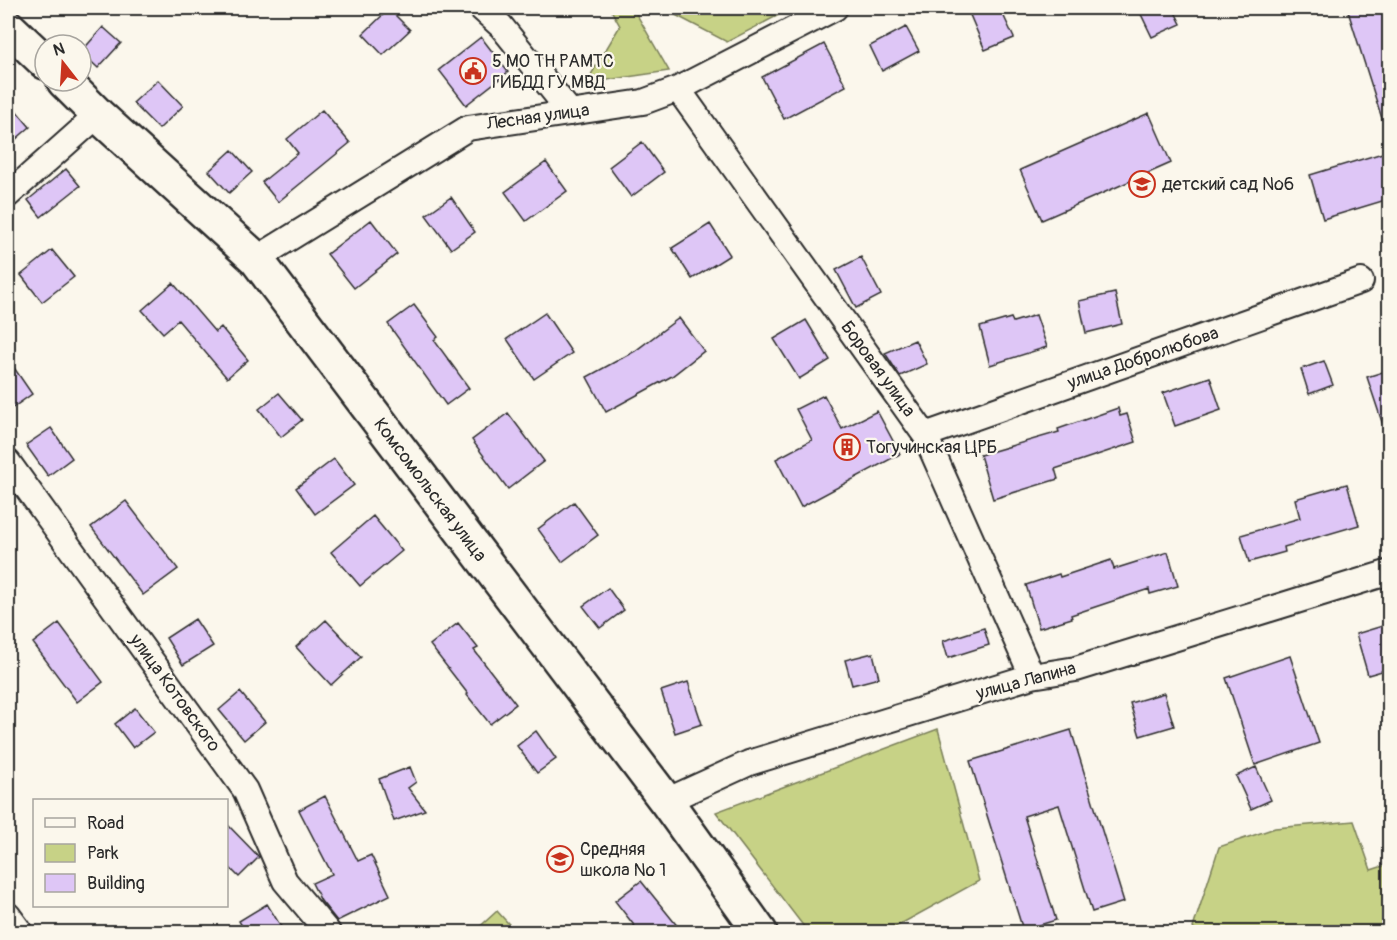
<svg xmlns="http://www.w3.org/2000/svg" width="1397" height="940" font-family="Pangolin,sans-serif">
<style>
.green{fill:#c7d286;stroke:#797e58;stroke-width:1.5}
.building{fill:#dec6f6;stroke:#2b2b2b;stroke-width:1.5}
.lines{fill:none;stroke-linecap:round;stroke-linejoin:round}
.street-casing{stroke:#2b2b2b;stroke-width:28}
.secondary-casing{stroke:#2b2b2b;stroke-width:38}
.street{stroke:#fbf7ec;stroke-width:24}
.secondary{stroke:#fbf7ec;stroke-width:33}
.labels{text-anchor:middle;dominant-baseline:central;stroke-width:4.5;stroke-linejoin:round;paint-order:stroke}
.poi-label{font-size:18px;fill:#2b2b2b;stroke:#fbf7ec;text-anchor:start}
.street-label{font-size:18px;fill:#2b2b2b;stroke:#fbf7ec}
</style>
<rect width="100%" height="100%" fill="#fbf7ec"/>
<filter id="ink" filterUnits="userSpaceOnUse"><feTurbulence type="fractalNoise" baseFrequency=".0167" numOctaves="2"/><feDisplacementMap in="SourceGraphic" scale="12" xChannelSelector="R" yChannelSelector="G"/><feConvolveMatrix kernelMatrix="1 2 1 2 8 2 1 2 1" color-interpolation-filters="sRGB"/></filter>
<g filter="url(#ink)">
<path class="green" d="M 610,8 L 633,8 L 669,71 L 586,83 L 620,26 Z
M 662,8 L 792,8 L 727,42 Z
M 938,729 L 979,881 L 886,932 L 808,932 L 716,812 Z
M 1354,821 L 1371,870 L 1389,864 L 1389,932 L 1200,932 L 1193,928 L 1219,847 L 1275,828 Z
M 497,911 L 516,932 L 474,932 Z"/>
<path class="building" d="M 967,8 L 1000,8 L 1014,38 L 985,50 Z
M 1138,8 L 1173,8 L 1181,24 L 1152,37 Z
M 1347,8 L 1389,8 L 1389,128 L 1385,128 Z
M 389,9 L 410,30 L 383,55 L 363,34 Z
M 103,27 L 121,43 L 98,68 L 81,52 Z
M 906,27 L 919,51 L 882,71 L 870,46 Z
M 481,37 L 508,72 L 466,105 L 439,70 Z
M 824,44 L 846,86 L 784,119 L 762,77 Z
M 158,80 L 183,106 L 159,129 L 133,103 Z
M 8,101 L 30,127 L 8,146 Z
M 322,110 L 350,143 L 278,202 L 262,182 L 298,153 L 287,139 Z
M 1149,113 L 1171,163 L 1042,220 L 1020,170 Z
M 642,142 L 664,172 L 631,197 L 609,167 Z
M 232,150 L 252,172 L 229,193 L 209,171 Z
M 1389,151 L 1389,199 L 1323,219 L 1310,175 Z
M 546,162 L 567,191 L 526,221 L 505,192 Z
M 66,169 L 80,186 L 41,217 L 28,200 Z
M 451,197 L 475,232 L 451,249 L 426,215 Z
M 371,220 L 397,254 L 354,288 L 327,254 Z
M 710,224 L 730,255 L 692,279 L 672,248 Z
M 52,250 L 74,277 L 42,302 L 21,275 Z
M 861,257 L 881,295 L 856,308 L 836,270 Z
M 173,283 L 215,332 L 221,327 L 248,360 L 227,378 L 178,320 L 163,333 L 142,310 Z
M 1115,293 L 1122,324 L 1086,333 L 1079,301 Z
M 414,305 L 438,337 L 434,340 L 469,388 L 446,405 L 388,324 Z
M 545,313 L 572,353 L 534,379 L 507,339 Z
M 1036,315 L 1047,347 L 990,365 L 980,327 L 1011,318 L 1013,322 Z
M 679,318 L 704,351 L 672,376 L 606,412 L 587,377 L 635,351 Z
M 806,320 L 830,360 L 799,379 L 774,339 Z
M 915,340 L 927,364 L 900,376 L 885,353 Z
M 8,359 L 32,394 L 8,411 Z
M 1324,361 L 1333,385 L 1309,394 L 1301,369 Z
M 1389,370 L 1389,434 L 1386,434 L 1367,377 Z
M 1210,377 L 1221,410 L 1175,426 L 1163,393 Z
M 279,393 L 302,420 L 281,437 L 259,409 Z
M 824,395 L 842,429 L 877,411 L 900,454 L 801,507 L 776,459 L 812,440 L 796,409 Z
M 1118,408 L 1120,416 L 1127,414 L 1136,442 L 1055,469 L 1058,479 L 993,499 L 980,455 L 1059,432 L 1058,429 Z
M 508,413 L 544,461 L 508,489 L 472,440 Z
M 51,428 L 72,458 L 48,476 L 26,445 Z
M 334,459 L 354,485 L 315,514 L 296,488 Z
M 1347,484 L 1359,525 L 1284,547 L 1285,552 L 1249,562 L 1241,535 L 1300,518 L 1295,499 Z
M 126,501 L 178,569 L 143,595 L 91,527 Z
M 574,502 L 598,535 L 562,562 L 538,529 Z
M 373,516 L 402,551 L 360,586 L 331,552 Z
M 1168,552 L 1178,586 L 1150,594 L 1149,589 L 1071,615 L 1072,618 L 1039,628 L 1026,585 L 1059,574 L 1060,577 L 1111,560 L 1114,569 Z
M 608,588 L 624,610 L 600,628 L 583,606 Z
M 195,619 L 213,646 L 183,665 L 166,638 Z
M 326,620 L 361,657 L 331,685 L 296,647 Z
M 59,623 L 103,682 L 77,702 L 33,643 Z
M 458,623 L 478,648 L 474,650 L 516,704 L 490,724 L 467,695 L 468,694 L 430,645 Z
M 1389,624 L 1389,669 L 1368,675 L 1356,634 Z
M 984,628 L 989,645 L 948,658 L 943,641 Z
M 873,653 L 879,678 L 852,685 L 845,660 Z
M 1290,656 L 1319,743 L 1255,765 L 1226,678 Z
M 688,682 L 702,724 L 675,733 L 661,691 Z
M 240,692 L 265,722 L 244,740 L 219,710 Z
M 1164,693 L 1174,726 L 1140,736 L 1130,703 Z
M 135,708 L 154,732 L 133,748 L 115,724 Z
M 1071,730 L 1124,902 L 1092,912 L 1059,805 L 1024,816 L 1056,920 L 1023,930 L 970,761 Z
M 536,731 L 556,759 L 537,773 L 517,746 Z
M 410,767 L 416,782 L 408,788 L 425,810 L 394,821 L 379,779 Z
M 1256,767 L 1271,800 L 1251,809 L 1236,776 Z
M 325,796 L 358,861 L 371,855 L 390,895 L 337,921 L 321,901 L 312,883 L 332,874 L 299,810 Z
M 226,823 L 259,857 L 239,877 L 226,864 Z
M 641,881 L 683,933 L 640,933 L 615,901 Z
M 267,904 L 285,933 L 246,933 L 239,921 Z"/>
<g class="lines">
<defs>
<path id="street" d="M 481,8 L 501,26 L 571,113
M 678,89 L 925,435 L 1032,676
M 8,195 L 98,115
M 256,259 L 468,128 L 643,102 L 678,89 L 835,8
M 925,435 L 1361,281
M 8,462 L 245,790 L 285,881 L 328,932
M 666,801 L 749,763 L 1032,676 L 1076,669 L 1390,572
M 8,915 L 19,930"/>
<path id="secondary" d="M 8,27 L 45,62
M 64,81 L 98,115 L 256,259 L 666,801 L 760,932"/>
</defs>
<use href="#street" class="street-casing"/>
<use href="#secondary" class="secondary-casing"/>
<use href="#street" class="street"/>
<use href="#secondary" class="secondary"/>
</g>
</g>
<defs>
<symbol id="civic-ring" viewBox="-11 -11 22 22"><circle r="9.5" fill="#fbf7ec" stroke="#c8321e" stroke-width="1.5"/><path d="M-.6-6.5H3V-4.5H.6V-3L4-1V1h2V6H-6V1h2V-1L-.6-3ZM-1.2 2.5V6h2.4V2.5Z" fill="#c8321e"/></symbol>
<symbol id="school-ring" viewBox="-11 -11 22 22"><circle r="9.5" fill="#fbf7ec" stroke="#c8321e" stroke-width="1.5"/><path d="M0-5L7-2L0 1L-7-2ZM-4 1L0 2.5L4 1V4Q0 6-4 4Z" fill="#c8321e"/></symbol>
<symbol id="building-ring" viewBox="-11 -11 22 22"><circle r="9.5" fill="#fbf7ec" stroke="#c8321e" stroke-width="1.5"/><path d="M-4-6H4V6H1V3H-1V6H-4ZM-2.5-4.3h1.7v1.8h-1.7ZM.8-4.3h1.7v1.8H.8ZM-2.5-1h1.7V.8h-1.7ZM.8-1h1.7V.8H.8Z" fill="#c8321e"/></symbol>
</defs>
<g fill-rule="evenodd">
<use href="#civic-ring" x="458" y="56" width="30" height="30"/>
<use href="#school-ring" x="1127" y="169" width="30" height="30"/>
<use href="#building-ring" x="832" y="432" width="30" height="30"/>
<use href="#school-ring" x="545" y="844" width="30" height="30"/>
</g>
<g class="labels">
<g class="poi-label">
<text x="492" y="61">5 МО ТН РАМТС<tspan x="492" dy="21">ГИБДД ГУ МВД</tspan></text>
<text x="1162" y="184">детский сад №6</text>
<text x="866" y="447">Тогучинская ЦРБ</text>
<text x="580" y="849">Средняя<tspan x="580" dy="21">школа № 1</tspan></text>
</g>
<g class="street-label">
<text transform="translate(538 117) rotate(-8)">Лесная улица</text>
<text transform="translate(1143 358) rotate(-19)">улица Добролюбова</text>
<text transform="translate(878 369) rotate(54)">Боровая улица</text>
<text transform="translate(430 490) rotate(53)">Комсомольская улица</text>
<text transform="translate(1026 681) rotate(-15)">улица Лапина</text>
<text transform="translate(175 693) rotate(54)">улица Котовского</text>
</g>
</g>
<rect width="1397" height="940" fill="none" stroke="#fbf7ec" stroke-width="30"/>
<rect x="15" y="15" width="1367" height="910" fill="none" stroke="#2b2b2b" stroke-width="2" filter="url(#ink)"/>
<rect x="33" y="799" width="195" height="108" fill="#fbf7ec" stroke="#a8a59f" stroke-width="1.5"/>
<rect x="45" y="818" width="30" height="9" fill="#fbf7ec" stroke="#a8a59f" stroke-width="1.5"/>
<text x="87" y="829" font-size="18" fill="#2b2b2b">Road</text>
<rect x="45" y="844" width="30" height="18" fill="#c7d286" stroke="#a8a59f" stroke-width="1.5"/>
<text x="87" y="859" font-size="18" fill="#2b2b2b">Park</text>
<rect x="45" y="874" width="30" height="18" fill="#dec6f6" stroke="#a8a59f" stroke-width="1.5"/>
<text x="87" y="889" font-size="18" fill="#2b2b2b">Building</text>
<g transform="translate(63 63) rotate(343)"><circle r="28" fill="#fbf7ec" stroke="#a8a59f" stroke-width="1.5"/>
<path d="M0-4.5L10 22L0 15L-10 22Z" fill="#c8321e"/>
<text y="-9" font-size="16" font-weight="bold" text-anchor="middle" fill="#2b2b2b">N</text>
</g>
</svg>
